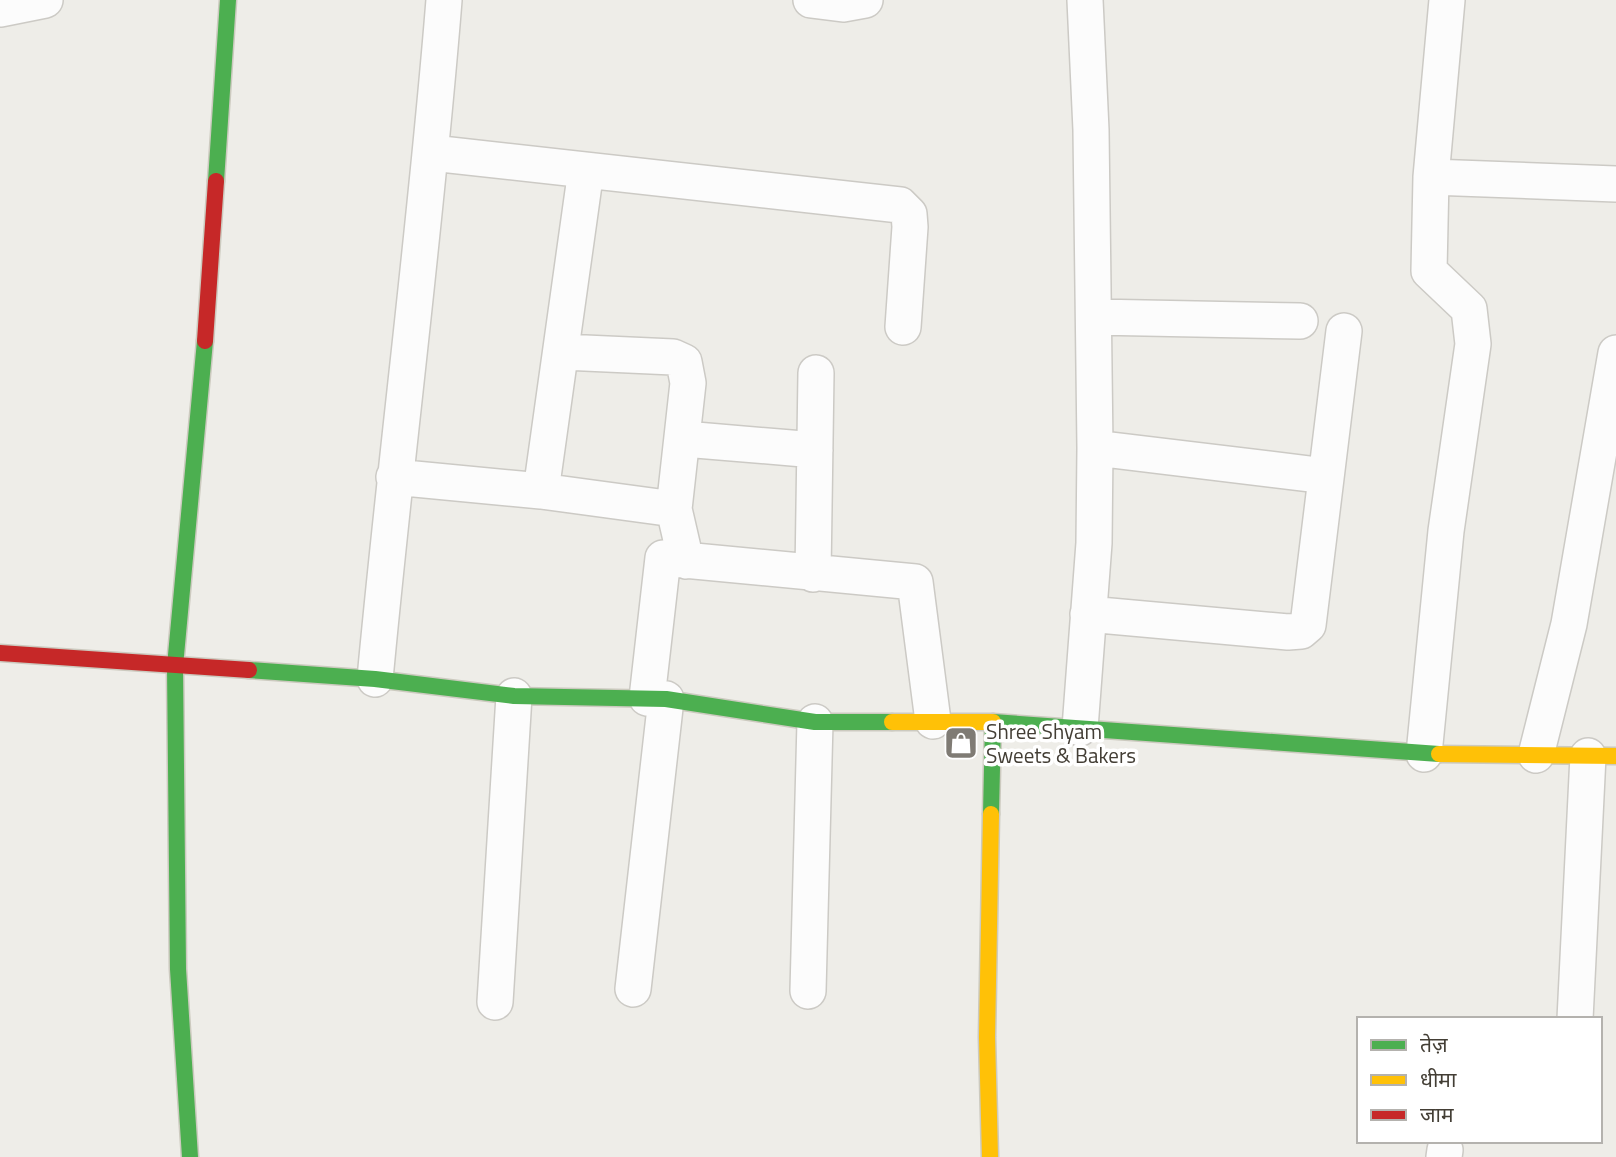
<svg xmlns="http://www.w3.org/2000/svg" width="1616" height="1157" font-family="'Titillium Web','Noto Sans Devanagari',sans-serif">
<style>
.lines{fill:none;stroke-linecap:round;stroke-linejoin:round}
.street-casing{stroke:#cccac5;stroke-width:38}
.fast-casing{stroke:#cccabf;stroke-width:19}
.slow-casing{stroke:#cccabf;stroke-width:19}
.jam-casing{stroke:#cccabf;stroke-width:19}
.street{stroke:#fcfcfc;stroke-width:35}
.fast{stroke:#4caf50;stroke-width:16}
.slow{stroke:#ffc107;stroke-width:16}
.jam{stroke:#c62828;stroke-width:16}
.labels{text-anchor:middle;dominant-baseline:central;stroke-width:7;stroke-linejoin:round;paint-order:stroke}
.poi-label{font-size:21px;fill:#433e35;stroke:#fff;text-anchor:start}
</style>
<rect width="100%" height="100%" fill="#eeede8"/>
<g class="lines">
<defs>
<path id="street" d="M 811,0 L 843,4 L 865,0
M 0,9 L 45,0
M 432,153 L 900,205 L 909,214 L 910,227 L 903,327
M 1431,177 L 1447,0
M 1094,317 L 1300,321
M 563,352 L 673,357 L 684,362 L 688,383 L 674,509
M 684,439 L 815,450
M 1095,448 L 1326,476
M 394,477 L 541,491 L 674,509 L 686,561
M 541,491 L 586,170
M 813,574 L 816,373
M 1088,614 L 1288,632 L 1301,631 L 1308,625 L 1344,331
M 375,679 C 396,453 426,227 444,0
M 647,698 L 663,558 L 915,582 L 933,721
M 1080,728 L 1094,543 L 1095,448 L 1091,130 L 1085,0
M 1424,754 L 1446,531 L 1473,344 L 1469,309 L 1429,271 L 1431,177 L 1616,184
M 1536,755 L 1569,624 L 1616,353
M 633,989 L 666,699
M 808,991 L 815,722
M 495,1002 L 514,696
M 1575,1019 L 1588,756
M 1444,1157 L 1445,1150"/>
<path id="fast" d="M 216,181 L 228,0
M 249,670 L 375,679 L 514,696 L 666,699 L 815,722 L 892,722
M 991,814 L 993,722 L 1439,754
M 190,1157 L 178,969 L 175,666 L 205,341"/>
<path id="slow" d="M 892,722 L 993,722
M 1439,754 L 1616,756
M 990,1157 L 987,1037 L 991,814"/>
<path id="jam" d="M 205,341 L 216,181
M 0,653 L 249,670"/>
</defs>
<use href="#street" class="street-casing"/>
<use href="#fast" class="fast-casing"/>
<use href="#slow" class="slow-casing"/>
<use href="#jam" class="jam-casing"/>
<use href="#street" class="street"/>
<use href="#fast" class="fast"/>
<use href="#slow" class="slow"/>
<use href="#jam" class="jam"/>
</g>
<defs>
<symbol id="shop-square" viewBox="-11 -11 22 22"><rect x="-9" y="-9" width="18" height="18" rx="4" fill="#7f7b74" stroke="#fff"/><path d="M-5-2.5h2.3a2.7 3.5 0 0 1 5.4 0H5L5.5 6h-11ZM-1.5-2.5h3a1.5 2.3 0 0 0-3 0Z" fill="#fff"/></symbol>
</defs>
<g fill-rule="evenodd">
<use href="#shop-square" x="942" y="724" width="38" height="38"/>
</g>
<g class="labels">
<g class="poi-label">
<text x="986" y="731">Shree Shyam<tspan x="986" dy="24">Sweets &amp; Bakers</tspan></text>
</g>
</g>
<rect x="1357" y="1017" width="245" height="126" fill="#ffffff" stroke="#b4b2ae" stroke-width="2"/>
<rect x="1371" y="1040" width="35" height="10" fill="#4caf50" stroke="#b4b2ae" stroke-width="2"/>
<text x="1420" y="1052" font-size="21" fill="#433e35">तेज़</text>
<rect x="1371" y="1075" width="35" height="10" fill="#ffc107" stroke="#b4b2ae" stroke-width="2"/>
<text x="1420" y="1087" font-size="21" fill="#433e35">धीमा</text>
<rect x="1371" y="1110" width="35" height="10" fill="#c62828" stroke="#b4b2ae" stroke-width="2"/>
<text x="1420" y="1122" font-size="21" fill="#433e35">जाम</text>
</svg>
